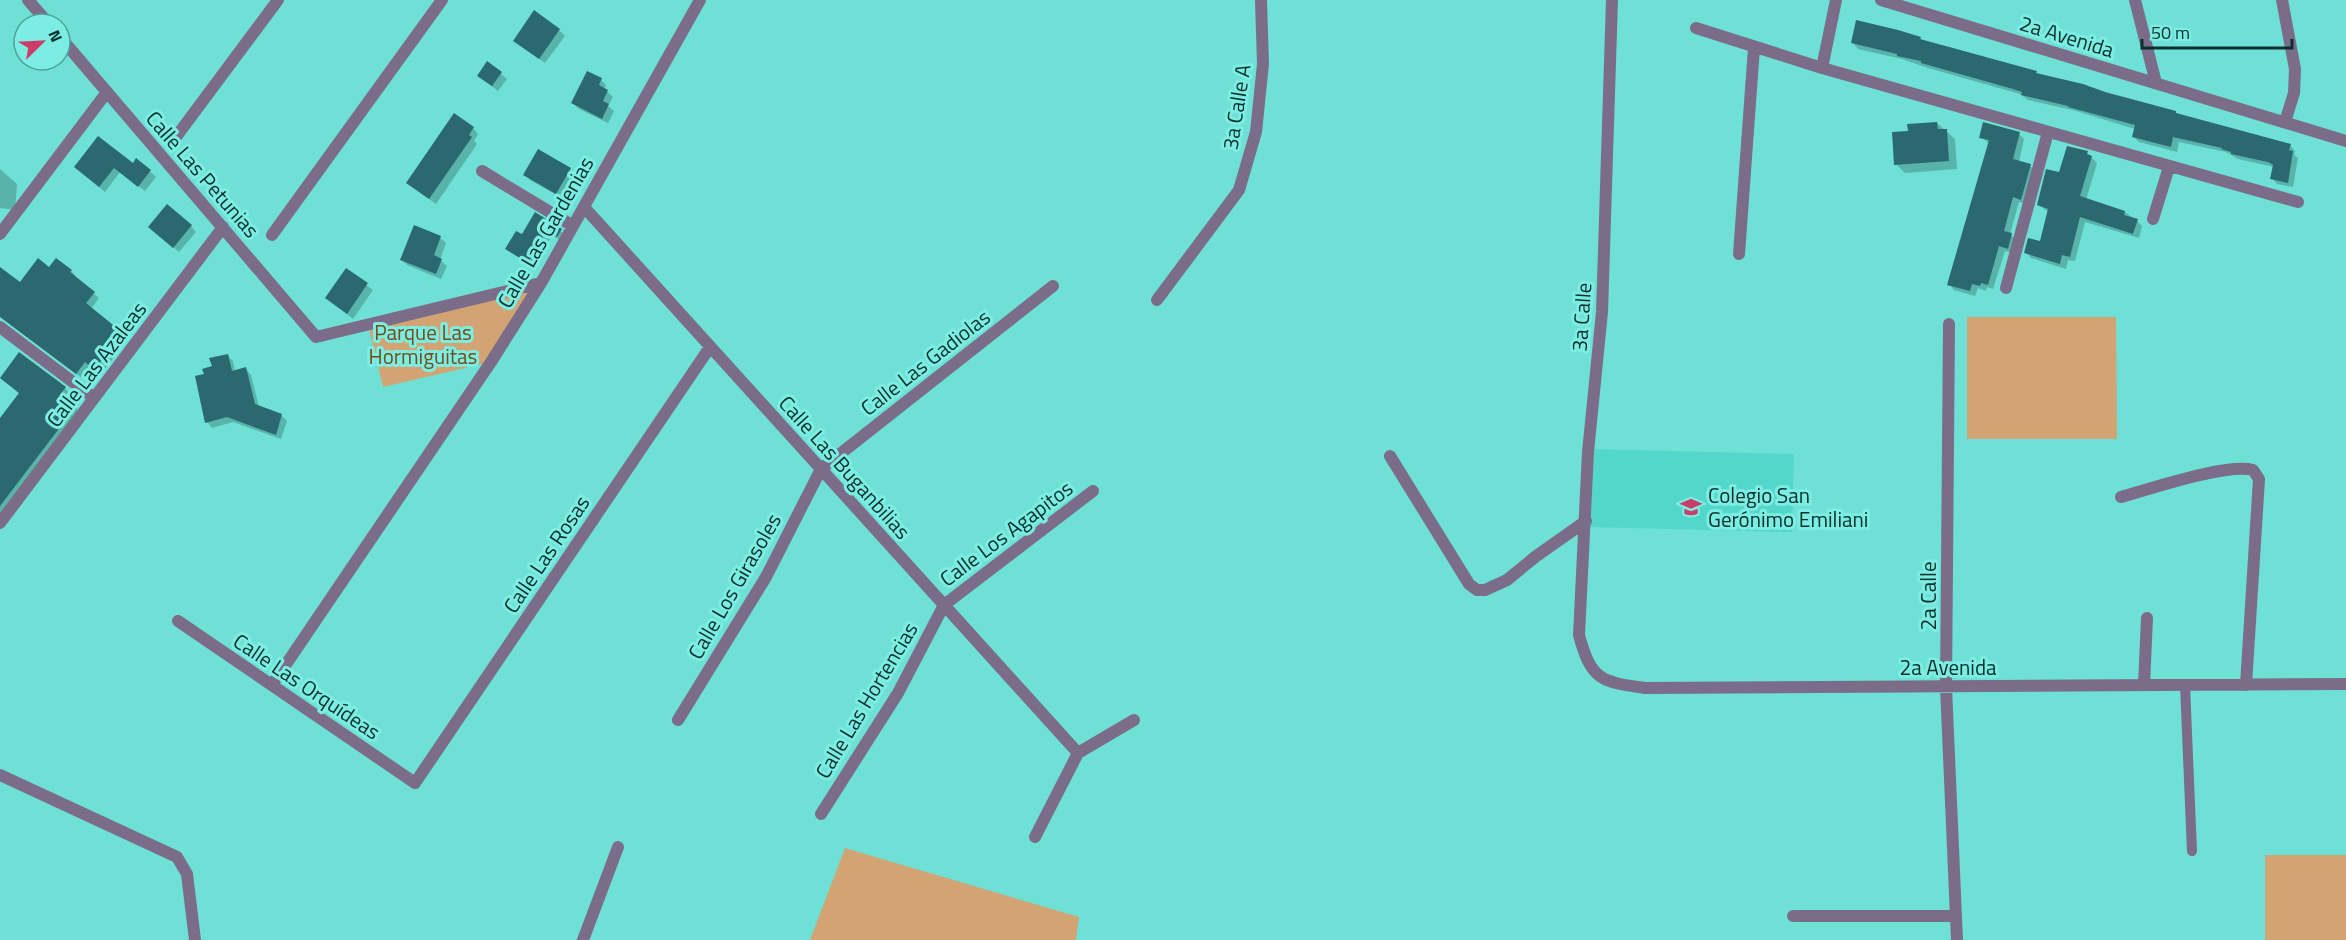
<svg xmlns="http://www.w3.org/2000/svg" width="2346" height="940" font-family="'Titillium Web',sans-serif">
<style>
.built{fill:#54d7cb}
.green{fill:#d3a473}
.shadow{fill:#0003}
.building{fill:#2c6870}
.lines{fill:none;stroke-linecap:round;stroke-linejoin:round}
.service{stroke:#7b6d8a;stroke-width:10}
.minor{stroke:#7b6d8a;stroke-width:12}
.tertiary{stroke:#7b6d8a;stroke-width:12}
.labels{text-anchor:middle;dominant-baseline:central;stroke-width:6;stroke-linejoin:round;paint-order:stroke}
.street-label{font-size:21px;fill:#0a302d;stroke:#7cede2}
.park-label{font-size:21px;fill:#774c18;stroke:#7cede2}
.poi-label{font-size:21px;fill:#0a302d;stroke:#7cede2;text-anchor:start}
</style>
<rect width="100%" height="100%" fill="#6ee0d5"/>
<path class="built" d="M 1590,449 L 1794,454 L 1792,532 L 1588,527 Z"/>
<path class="green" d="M 541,283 L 491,362 L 383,387 L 368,325 Z
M 1967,317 L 2116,317 L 2117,439 L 1967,439 Z
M 845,848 L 1079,917 L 1076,940 L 810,940 Z
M 2265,855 L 2346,855 L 2346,940 L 2265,940 Z"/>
<path class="shadow" d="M 559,30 L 565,36 L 545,63 L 521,46 Z
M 1920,38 L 1923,41 L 2036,72 L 2040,76 L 2290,145 L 2295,151 L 2294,155 L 2298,158 L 2293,187 L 2277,184 L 2272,178 L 2274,167 L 2238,159 L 2226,152 L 2179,142 L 2177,152 L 2139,142 L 2134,137 L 2135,129 L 2073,110 L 2028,100 L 2020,94 L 1928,68 L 1902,59 L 1858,49 L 1853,43 Z
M 488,63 L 507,79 L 498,91 L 485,81 Z
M 601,80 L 606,85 L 604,89 L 613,97 L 608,106 L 614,111 L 608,123 L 579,109 L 573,103 Z
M 1937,123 L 1955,139 L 1957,169 L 1905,173 L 1896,164 L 1909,133 Z
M 473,128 L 478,134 L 474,141 L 477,144 L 436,204 L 414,188 Z
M 2019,134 L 2024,139 L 2019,162 L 2030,166 L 2036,171 L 2027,204 L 2019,202 L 2010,234 L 2017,240 L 2014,253 L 2005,251 L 1993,289 L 1987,287 L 1986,291 L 1978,288 L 1975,296 L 1954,290 L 1949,284 L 1990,144 L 1981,137 Z
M 2087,153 L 2097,163 L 2086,200 L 2125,212 L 2137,221 L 2142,226 L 2139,238 L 2085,222 L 2075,261 L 2068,260 L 2066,269 L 2031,258 L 2026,252 L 2041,243 L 2049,212 L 2038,205 L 2061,173 Z
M 137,160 L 156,177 L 145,191 L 120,172 L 105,192 L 82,173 L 133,165 Z
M 0,169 L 17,184 L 15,210 L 0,208 Z
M 570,169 L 575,175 L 562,198 L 530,180 L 525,174 Z
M 535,214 L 567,236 L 563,242 L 552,235 L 534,267 L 507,249 L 522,236 Z
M 191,226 L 196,232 L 179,252 L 156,233 Z
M 415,227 L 440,238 L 446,243 L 440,260 L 447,266 L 441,279 L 407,265 L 402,260 Z
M 0,269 L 20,285 L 50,269 L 71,271 L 76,276 L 75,278 L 99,298 L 91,309 L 128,339 L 101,374 L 91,367 L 82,378 L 0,316 Z
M 346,270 L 373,290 L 353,319 L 327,298 Z
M 227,355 L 233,361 L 235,371 L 246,369 L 251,375 L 259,407 L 282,416 L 287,421 L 281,439 L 233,422 L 212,428 L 207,422 L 206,375 Z
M 1,378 L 65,388 L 70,394 L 66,399 L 81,412 L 0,519 L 0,421 L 20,394 Z"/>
<path class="building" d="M 534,10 L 560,29 L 539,59 L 513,41 Z
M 1856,20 L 1898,30 L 1921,37 L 1920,39 L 2037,71 L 2036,73 L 2083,84 L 2105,92 L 2176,111 L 2176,113 L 2291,144 L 2289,150 L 2293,151 L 2288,183 L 2270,179 L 2273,165 L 2268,162 L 2231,154 L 2231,152 L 2221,149 L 2222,148 L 2173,137 L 2171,147 L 2132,137 L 2135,125 L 2068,107 L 2068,106 L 2021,95 L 2022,92 L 2013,89 L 1921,63 L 1921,61 L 1897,56 L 1897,54 L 1851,43 Z
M 487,61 L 502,72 L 492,86 L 477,76 Z
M 587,71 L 602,78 L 599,85 L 608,90 L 603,101 L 609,104 L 602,119 L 571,103 Z
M 454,113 L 474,127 L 469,135 L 472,137 L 429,199 L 406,183 Z
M 1937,122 L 1938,129 L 1947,129 L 1949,161 L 1894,165 L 1892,132 L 1908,131 L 1907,124 Z
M 1983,122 L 2020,132 L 2013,159 L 2031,164 L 2021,200 L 2013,197 L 2004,231 L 2012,233 L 2008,249 L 1999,246 L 1988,285 L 1981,283 L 1980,286 L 1972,284 L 1970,291 L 1947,285 L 1989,140 L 1979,138 Z
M 98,136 L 133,163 L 136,158 L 151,170 L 138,187 L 114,168 L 99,187 L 74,167 Z
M 2067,146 L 2088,151 L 2087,154 L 2092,156 L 2080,196 L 2125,211 L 2124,215 L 2138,219 L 2133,234 L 2080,217 L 2070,257 L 2062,255 L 2060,264 L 2024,253 L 2028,238 L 2040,241 L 2048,209 L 2037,205 L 2046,169 L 2059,172 Z
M 538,149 L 571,168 L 556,194 L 523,175 Z
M 167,204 L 192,225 L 173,248 L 148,227 Z
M 535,212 L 562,229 L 557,237 L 546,231 L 528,263 L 505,249 L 516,231 L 522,234 Z
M 414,225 L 441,236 L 434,255 L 442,259 L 436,274 L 400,260 Z
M 38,258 L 49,267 L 56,258 L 72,270 L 70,272 L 95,292 L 86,303 L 123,333 L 94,370 L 85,362 L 76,374 L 0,317 L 0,267 L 20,282 Z
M 346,268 L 368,283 L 347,314 L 325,298 Z
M 19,352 L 66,387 L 61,393 L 77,405 L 0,506 L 0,418 L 19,393 L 0,378 Z
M 228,354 L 232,371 L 246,367 L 255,404 L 282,414 L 276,435 L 227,417 L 205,423 L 195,376 L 204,374 L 202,369 L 212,366 L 209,358 Z"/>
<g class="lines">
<path class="service" d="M 2185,685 L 2192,851"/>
<path class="minor" d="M 28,0 L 49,24
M 1612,0 L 1602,312 L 1588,452 L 1579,635 C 1591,680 1601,682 1645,688 L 2346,684
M 2135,0 L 2156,83
M 2282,0 L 2295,69 L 2294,93 L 2285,122
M 1696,28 L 1822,68 L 2298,202
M 60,37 L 316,337 L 541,283
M 1822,68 L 1836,0
M 173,141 L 278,0
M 482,171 L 573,226
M 584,207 L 1078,753
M 2153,219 L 2169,167
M 0,234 L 107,92
M 272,235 L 442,0
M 1739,254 L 1754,48
M 2006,288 L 2048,132
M 1157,300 L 1239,190 L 1256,132 L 1263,64 L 1261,0
M 1949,324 L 1946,687 L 1957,940
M 0,327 L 94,398
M 1390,456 L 1469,584 L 1477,590 L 1485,590 L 1507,580 L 1535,557 L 1586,521
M 2121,497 C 2150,489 2227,463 2253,470 L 2259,479 L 2246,685
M 0,523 L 223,227
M 178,621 L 415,783 L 710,347
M 272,685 L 491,362 L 541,283 L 700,0
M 2144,685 L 2147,618
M 678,720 L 766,577 L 821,469 L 1053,286
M 1078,753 L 1134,720
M 0,775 L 177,857 L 187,874 L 195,940
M 821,814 L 898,693 L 944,605 L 1093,491
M 1035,837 L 1078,753
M 1793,916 L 1956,916
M 583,940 L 618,847"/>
<path class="tertiary" d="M 1881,0 L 2346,141"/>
</g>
<defs>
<symbol id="school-bare" viewBox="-9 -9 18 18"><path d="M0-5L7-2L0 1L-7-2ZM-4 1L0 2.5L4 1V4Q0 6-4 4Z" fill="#cb3d68" stroke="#7cede2" stroke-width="2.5" paint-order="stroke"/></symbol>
</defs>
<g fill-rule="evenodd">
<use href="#school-bare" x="1676" y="492" width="30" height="30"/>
</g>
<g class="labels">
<g class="street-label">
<text transform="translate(2067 36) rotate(17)">2a Avenida</text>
<text transform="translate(1236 107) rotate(-81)">3a Calle A</text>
<text transform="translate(203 174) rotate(49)">Calle Las Petunias</text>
<text transform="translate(545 232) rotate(-60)">Calle Las Gardenias</text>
<text transform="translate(1581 317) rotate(-86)">3a Calle</text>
<text transform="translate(925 362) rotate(-38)">Calle Las Gadiolas</text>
<text transform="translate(96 364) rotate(-53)">Calle Las Azaleas</text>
<text transform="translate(845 467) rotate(48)">Calle Las Buganbilias</text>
<text transform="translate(1006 533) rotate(-37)">Calle Los Agapitos</text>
<text transform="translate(546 554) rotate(-56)">Calle Las Rosas</text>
<text transform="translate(734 586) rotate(-60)">Calle Los Girasoles</text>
<text transform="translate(1928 596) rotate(-90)">2a Calle</text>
<text x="1948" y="667">2a Avenida</text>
<text transform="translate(307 686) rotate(34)">Calle Las Orquídeas</text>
<text transform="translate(866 700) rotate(-59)">Calle Las Hortencias</text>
</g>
<g class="park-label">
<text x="423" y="332">Parque Las<tspan x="423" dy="24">Hormiguitas</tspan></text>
</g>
<g class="poi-label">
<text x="1708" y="495">Colegio San<tspan x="1708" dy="24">Gerónimo Emiliani</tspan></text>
</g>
</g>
<g transform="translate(42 42) rotate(66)"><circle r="28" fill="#7cede2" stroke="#4ea19a" stroke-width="1.5"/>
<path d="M0-4.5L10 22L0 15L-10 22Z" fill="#cb3d68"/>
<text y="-9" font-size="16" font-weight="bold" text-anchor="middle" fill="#0a302d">N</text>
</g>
<path d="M2142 39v9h150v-9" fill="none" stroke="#0a302d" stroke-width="3"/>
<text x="2151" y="39" font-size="18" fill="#0a302d" stroke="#7cede2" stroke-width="4.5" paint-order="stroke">50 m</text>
</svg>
